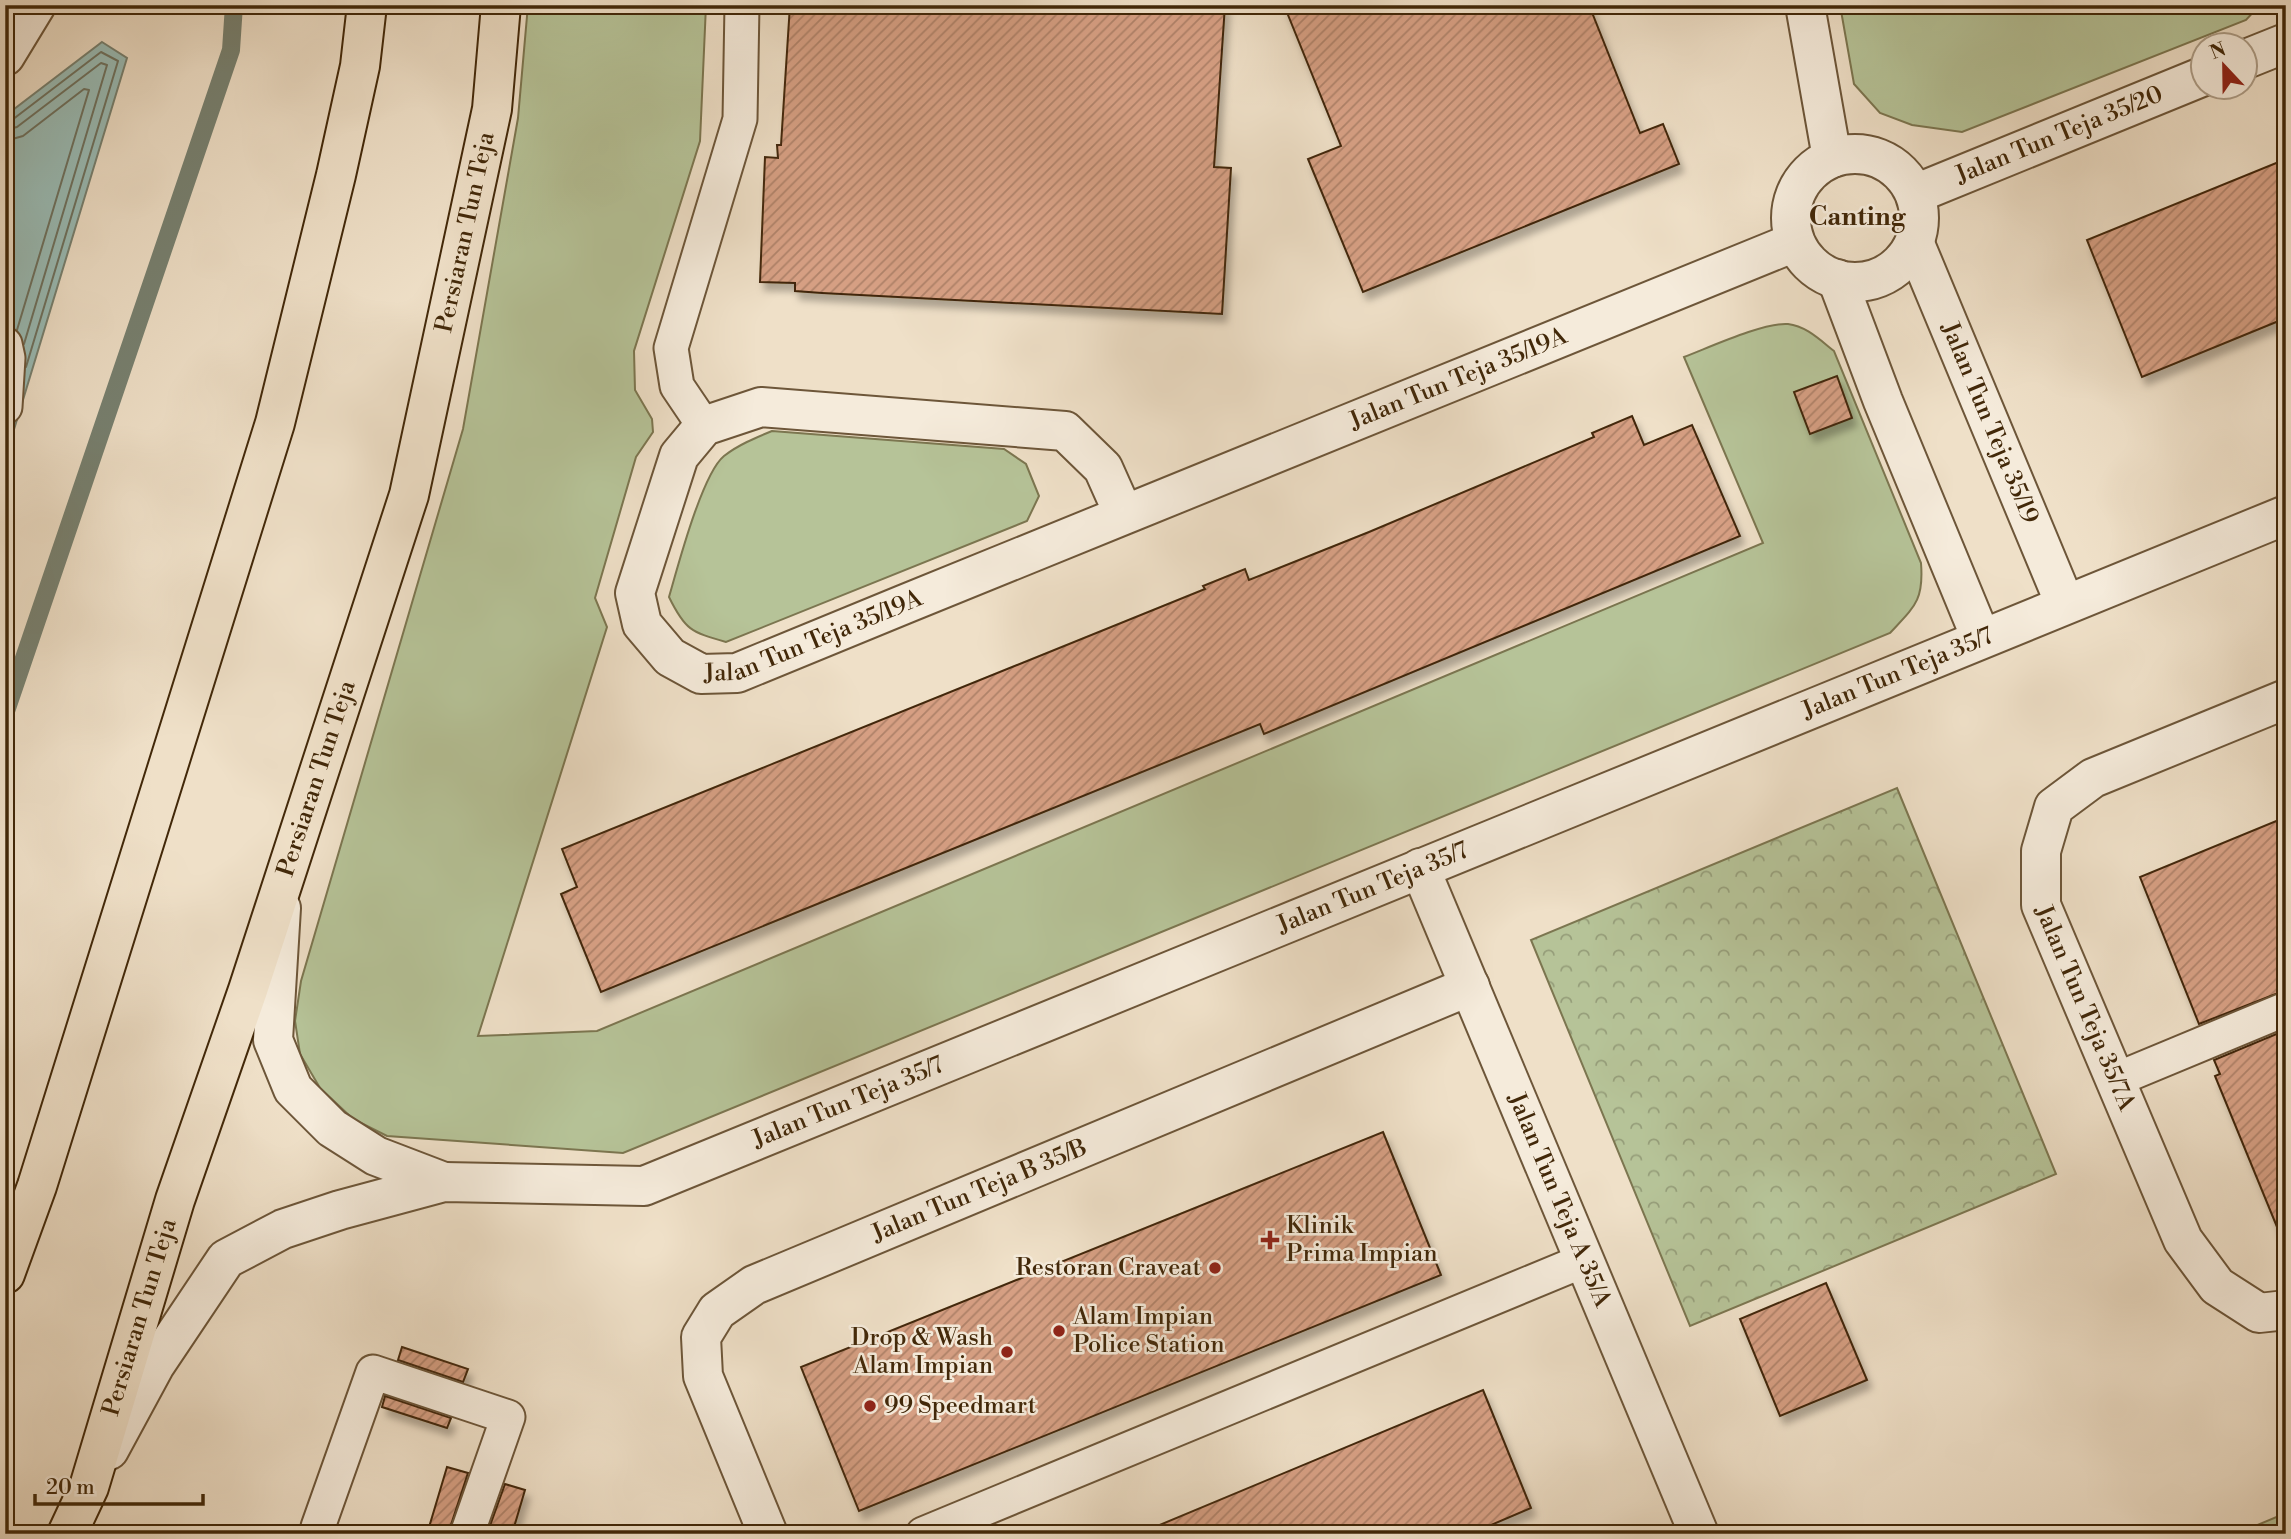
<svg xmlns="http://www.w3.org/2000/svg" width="2291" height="1539" font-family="'Libre Bodoni',serif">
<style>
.grass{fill:#b6c398;stroke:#7c7650;stroke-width:2}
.forest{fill:url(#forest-crowns);stroke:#7c7650;stroke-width:2}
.water{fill:#9abdb7;stroke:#778171;stroke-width:2}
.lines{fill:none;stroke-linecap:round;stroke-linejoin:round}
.shore{stroke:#6e7260;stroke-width:2}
.stream{stroke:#778171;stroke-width:18}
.building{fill:url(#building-hatch);stroke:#422809;stroke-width:2;filter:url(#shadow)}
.service-casing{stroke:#6d5639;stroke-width:37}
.minor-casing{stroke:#6d5639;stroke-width:42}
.tertiary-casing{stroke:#6d5639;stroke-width:42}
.primary-casing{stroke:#422809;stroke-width:42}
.service{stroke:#f5ebdb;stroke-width:33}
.minor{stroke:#f5ebdb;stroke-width:38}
.tertiary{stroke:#f5ebdb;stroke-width:38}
.primary{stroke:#efe0c8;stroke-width:38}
.poi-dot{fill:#8f2418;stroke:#f5ebdb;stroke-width:2.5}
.labels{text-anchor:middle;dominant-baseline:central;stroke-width:5;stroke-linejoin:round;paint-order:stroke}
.street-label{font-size:24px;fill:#422809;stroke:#f5ebdb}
.poi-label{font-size:24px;fill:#422809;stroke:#f5ebdb;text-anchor:start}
.neighbourhood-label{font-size:26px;font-weight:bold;fill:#422809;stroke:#f5ebdb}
</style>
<defs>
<pattern id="forest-crowns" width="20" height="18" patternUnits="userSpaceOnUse" patternTransform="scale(1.75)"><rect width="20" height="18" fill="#b6c398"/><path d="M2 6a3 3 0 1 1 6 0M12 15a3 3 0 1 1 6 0" fill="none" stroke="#969e7a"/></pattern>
<pattern id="building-hatch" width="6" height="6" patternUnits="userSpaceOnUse" patternTransform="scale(1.75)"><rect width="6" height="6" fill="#d69f83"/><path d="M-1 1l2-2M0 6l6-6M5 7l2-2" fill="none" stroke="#af8269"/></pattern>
<filter id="shadow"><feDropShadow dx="4.5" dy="8" stdDeviation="3.5" flood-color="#0004"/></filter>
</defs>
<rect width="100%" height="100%" fill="#efe0c8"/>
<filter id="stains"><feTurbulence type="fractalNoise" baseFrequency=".00286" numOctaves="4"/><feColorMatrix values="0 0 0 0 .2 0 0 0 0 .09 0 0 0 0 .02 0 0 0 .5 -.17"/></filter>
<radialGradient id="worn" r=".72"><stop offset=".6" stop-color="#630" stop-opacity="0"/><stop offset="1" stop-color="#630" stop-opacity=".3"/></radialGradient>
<path class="grass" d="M 528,5 L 706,5 L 700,141 L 634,351 L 635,390 L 652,419 L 653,432 L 636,457 L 595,598 L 607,627 L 478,1036 L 597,1031 L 1763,543 L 1684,357 C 1708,348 1764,322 1788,324 C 1806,326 1820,340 1834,351 L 1921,563 C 1924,601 1914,607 1890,633 L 623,1153 L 387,1136 L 353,1119 L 320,1088 L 300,1054 L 295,1021 L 301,981 L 463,429 L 518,118 Z
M 1840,5 L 2257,5 L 2257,8 L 2246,20 L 1962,132 L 1912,125 L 1880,113 L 1854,84 Z
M 772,431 L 1004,449 L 1026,464 L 1039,496 L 1027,521 L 726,642 C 691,632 685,630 669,597 C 678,566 702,474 724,456 C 738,445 755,438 772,431 Z
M 2286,1513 L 2286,1534 L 2236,1534 Z"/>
<path class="forest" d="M 1897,788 L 2056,1174 L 1690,1326 L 1531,940 Z"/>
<path class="water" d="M 102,42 L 127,58 L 5,459 L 5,116 Z"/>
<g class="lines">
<path class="shore" d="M 5,121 L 12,120 L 101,52 L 118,61 L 26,367
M 5,130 L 17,127 L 101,63 L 107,65 L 24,344
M 5,141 L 23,136 L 84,89 L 89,90 L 17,330"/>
<path class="stream" d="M 5,714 L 231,50 L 234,5"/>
</g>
<path class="building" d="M 790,5 L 1225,5 L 1214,167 L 1231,168 L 1222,314 L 822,293 L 795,291 L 795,283 L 760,282 L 765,157 L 778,158 L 777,145 L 781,145 Z
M 1284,5 L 1589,5 L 1640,133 L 1663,124 L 1679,164 L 1363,292 L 1308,159 L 1341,146 Z
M 2286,159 L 2286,318 L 2142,377 L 2087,240 Z
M 1837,376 L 1852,418 L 1810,434 L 1794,392 Z
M 1632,416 L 1644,445 L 1692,425 L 1740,536 L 1264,734 L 1260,724 L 601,992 L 561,894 L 577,887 L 562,849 L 1205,589 L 1203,586 L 1245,569 L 1249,580 L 1369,532 L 1594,437 L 1592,433 Z
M 2286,817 L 2286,990 L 2199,1024 L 2140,877 Z
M 2286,1030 L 2286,1244 L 2284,1244 L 2215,1076 L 2220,1074 L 2214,1060 Z
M 1383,1132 L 1441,1275 L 859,1511 L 801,1367 Z
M 1826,1283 L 1867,1380 L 1780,1416 L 1740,1319 Z
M 402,1347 L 468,1369 L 463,1382 L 398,1360 Z
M 1483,1390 L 1531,1508 L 1470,1534 L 1138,1534 Z
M 385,1396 L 451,1418 L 447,1428 L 382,1407 Z
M 447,1467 L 468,1473 L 448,1534 L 427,1534 Z
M 505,1484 L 525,1490 L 512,1534 L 487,1534 Z"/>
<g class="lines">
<defs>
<path id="service" d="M 5,344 L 8,358 L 5,407
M 704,426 L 677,386 L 671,348 L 740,119 L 742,5
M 2115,1080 L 2286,1009
M 318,1527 L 373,1372 L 508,1417 L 467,1534
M 923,1534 L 1585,1260"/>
<g id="minor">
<path d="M 1805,5 L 1832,158"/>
<path d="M 5,56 L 36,5"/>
<path d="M 2246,59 L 2286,43"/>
<circle cx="1855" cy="218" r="64"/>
<path id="s1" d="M 1915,194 L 2204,76"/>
<path id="s2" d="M 1915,244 L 2065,604"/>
<path d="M 1837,279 L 1883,401 L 1981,638"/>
<path id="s3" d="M 1124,515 L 1103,468 L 1065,431 L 761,407 L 704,426 L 679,456 L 635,593 L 642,624 L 670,657 L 701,674 L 737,673 L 905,604 L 1124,515 L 1795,242"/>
<path id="s4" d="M 2286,699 L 2093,778 L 2054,807 L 2041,851 L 2041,905 L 2183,1240 L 2217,1286 L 2259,1313 L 2286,1310"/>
<path id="s5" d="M 1420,868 L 1699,1534"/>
<path id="s6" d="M 768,1534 L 703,1376 L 701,1337 L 717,1311 L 754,1285 L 1470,986"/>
</g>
<g id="tertiary">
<path d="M 281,908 L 273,1040 L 293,1089 L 332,1128 L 376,1156 L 444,1182"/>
<path id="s7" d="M 109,1450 L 155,1365 L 226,1259 L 283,1229 L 340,1210 L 444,1182 L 644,1186 L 2286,515"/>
</g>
<g id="primary">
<path d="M 5,1274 L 37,1186 L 275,423 L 336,175 L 360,66 L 367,5"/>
<path id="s8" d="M 67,1534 L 89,1487 L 175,1200 L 248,990 L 409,495 L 492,109 L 501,5"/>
</g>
</defs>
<use href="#service" class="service-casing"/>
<use href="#minor" class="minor-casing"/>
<use href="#tertiary" class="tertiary-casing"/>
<use href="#primary" class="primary-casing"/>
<use href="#service" class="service"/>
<use href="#minor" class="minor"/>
<use href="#tertiary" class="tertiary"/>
<use href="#primary" class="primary"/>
</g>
<g class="poi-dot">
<path d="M1266.5 1229.5h7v7h7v7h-7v7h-7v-7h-7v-7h7z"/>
<circle cx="1215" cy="1268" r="7"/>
<circle cx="1059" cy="1331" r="7"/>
<circle cx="1007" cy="1352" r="7"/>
<circle cx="870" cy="1406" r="7"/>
</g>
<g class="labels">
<g class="street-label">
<text stroke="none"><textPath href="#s1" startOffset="156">Jalan Tun Teja 35/20</textPath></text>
<text stroke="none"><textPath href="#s8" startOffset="1363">Persiaran Tun Teja</textPath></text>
<text stroke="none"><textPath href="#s3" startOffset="1578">Jalan Tun Teja 35/19A</textPath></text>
<text stroke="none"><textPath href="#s2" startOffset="194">Jalan Tun Teja 35/19</textPath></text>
<text stroke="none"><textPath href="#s3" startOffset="882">Jalan Tun Teja 35/19A</textPath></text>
<text stroke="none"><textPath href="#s7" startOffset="2011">Jalan Tun Teja 35/7</textPath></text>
<text stroke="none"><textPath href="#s8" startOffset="796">Persiaran Tun Teja</textPath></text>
<text stroke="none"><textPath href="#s7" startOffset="1444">Jalan Tun Teja 35/7</textPath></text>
<text stroke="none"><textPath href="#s4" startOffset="469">Jalan Tun Teja 35/7A</textPath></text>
<text stroke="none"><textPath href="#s7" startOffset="877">Jalan Tun Teja 35/7</textPath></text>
<text stroke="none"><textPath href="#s6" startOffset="530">Jalan Tun Teja B 35/B</textPath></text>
<text stroke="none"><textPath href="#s5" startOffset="360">Jalan Tun Teja A 35/A</textPath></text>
<text stroke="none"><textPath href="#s8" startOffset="229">Persiaran Tun Teja</textPath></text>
</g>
<g class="poi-label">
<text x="1286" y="1226">Klinik<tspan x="1286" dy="28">Prima Impian</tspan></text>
<text x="1201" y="1268" text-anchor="end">Restoran Craveat</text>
<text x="1073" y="1317">Alam Impian<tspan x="1073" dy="28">Police Station</tspan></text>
<text x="993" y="1338" text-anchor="end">Drop &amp; Wash<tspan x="993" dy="28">Alam Impian</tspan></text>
<text x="884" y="1406">99 Speedmart</text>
</g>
<g class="neighbourhood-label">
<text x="1857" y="217">Canting</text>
</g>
</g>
<rect width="2291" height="1539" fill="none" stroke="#efe0c8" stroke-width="28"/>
<rect x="7" y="7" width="2277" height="1525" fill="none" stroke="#422809" stroke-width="3.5"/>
<rect x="14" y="14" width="2263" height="1511" fill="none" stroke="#422809" stroke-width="2"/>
<g transform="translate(2224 66) rotate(338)"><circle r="33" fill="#f5ebdb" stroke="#ad9d87" stroke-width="2"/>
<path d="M0-5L12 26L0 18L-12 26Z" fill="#8f2418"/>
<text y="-10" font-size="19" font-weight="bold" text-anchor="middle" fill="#422809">N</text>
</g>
<path d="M35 1494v10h168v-10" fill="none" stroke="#422809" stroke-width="3.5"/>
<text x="46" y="1494" font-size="21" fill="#422809" stroke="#f5ebdb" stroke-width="5" paint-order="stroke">20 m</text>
<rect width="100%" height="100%" filter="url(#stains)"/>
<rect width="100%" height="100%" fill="url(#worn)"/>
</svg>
